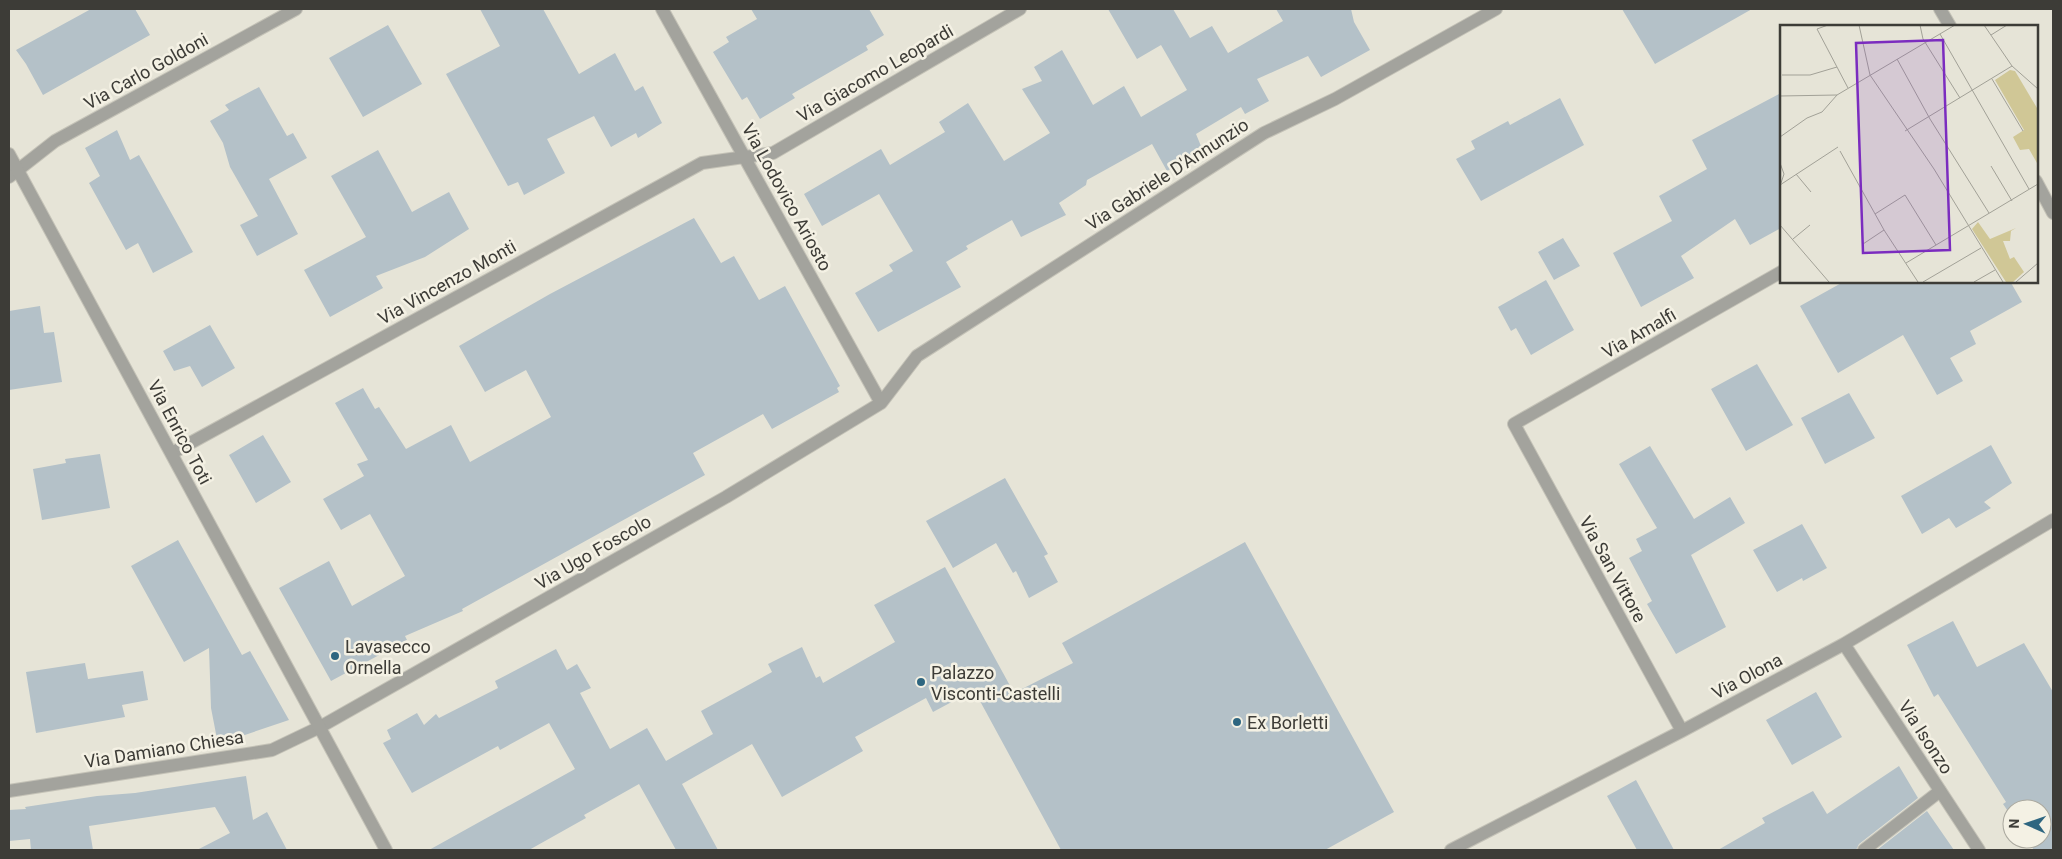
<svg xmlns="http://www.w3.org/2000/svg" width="2062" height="859" font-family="Roboto,sans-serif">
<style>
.building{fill:#b4c1c8}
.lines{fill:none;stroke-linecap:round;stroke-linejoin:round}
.service-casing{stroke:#c4c2b7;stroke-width:14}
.minor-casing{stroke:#c4c2b7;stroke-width:14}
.tertiary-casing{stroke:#c4c2b7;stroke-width:14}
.service{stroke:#a3a39d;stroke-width:12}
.minor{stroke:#a3a39d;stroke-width:12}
.tertiary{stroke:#a3a39d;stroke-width:12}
.poi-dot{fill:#2e6680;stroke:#f4f1e4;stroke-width:2}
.labels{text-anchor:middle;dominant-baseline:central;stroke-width:5;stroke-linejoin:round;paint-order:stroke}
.street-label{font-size:18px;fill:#3d3c37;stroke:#f4f1e4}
.poi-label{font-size:18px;fill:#3d3c37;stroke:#f4f1e4;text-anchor:start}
.inset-road{fill:none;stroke:#a2a197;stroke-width:1}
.view{fill:#7b2cbf;fill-opacity:0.15;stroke:#7b2cbf;stroke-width:2.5}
.inset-edge{fill:none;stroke:#3d3c37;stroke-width:2.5}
</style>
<rect width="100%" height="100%" fill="#e6e4d7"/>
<path class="building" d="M 91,9 L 135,9 L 150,35 L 43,95 L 26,64 L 16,50 Z
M 480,9 L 543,9 L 579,74 L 615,53 L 635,91 L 643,86 L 662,123 L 638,138 L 636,133 L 611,147 L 594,116 L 547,139 L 565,173 L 524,195 L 518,182 L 508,186 L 446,74 L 500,46 Z
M 751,9 L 869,9 L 884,35 L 866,46 L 868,50 L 792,94 L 795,98 L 760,119 L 747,97 L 742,100 L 713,52 L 729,42 L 726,37 L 757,19 Z
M 1108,9 L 1173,9 L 1190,38 L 1212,26 L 1228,53 L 1283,21 L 1276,9 L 1351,9 L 1354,22 L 1370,50 L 1321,77 L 1308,56 L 1257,79 L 1269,101 L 1245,114 L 1241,107 L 1196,134 L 1203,151 L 1167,171 L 1152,144 L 1087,180 L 1086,185 L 1059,203 L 1066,215 L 1021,237 L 1012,220 L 966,246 L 968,249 L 946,262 L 961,287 L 878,332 L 855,293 L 893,271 L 889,265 L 913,251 L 879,194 L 822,226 L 804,194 L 881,149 L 890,165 L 945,132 L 939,122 L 968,103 L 1004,161 L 1050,133 L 1022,89 L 1042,81 L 1034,67 L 1062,50 L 1093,105 L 1124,86 L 1141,117 L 1187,90 L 1161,45 L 1137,59 Z
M 1622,9 L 1752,9 L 1655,64 Z
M 388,25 L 422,84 L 363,117 L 329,58 Z
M 259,87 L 287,136 L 293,133 L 307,158 L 269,179 L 298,234 L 257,256 L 240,225 L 258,216 L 230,167 L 223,143 L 210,121 L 229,110 L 225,105 Z
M 1781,93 L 1781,228 L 1750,245 L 1735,219 L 1681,256 L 1694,278 L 1641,307 L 1613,253 L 1672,221 L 1659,196 L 1707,169 L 1692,140 Z
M 1560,98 L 1584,145 L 1481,201 L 1456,159 L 1475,149 L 1471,141 L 1508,121 L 1510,125 Z
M 117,130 L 130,160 L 139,155 L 193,252 L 153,273 L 138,243 L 126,250 L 89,183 L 100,176 L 85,148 Z
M 378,150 L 412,212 L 449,192 L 469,229 L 425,257 L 376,276 L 383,288 L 330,317 L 304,270 L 366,237 L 331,176 Z
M 694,218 L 721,263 L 734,256 L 759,300 L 785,286 L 840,386 L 837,388 L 839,392 L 772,429 L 763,414 L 693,453 L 705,475 L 462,609 L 463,611 L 405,636 L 407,640 L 331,681 L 279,588 L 329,561 L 352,606 L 405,576 L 370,514 L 341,530 L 323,499 L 364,476 L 357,464 L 368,460 L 335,403 L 363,388 L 375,409 L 379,407 L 406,449 L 451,425 L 470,462 L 551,417 L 526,370 L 485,392 L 459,346 L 550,294 Z
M 1563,238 L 1580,266 L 1554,280 L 1538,252 Z
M 1546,280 L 1574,330 L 1531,355 L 1516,328 L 1511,331 L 1498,307 Z
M 1845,281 L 2010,281 L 2022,302 L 1970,331 L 1976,344 L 1950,358 L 1963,381 L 1937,395 L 1903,335 L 1838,373 L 1800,306 Z
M 40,306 L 44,333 L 54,332 L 62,382 L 9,390 L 9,311 Z
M 210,325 L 235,368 L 202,387 L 190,366 L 174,371 L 163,351 Z
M 1757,364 L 1793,425 L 1746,451 L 1711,389 Z
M 1849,393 L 1875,438 L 1825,464 L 1801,418 Z
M 263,435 L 291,482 L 256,503 L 229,455 Z
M 1991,445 L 2012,483 L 1984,502 L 1991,508 L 1956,528 L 1949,518 L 1922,534 L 1901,496 Z
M 1650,446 L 1694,519 L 1730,497 L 1745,523 L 1691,555 L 1726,627 L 1676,654 L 1647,604 L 1652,601 L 1629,558 L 1642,551 L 1636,539 L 1657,528 L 1619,464 Z
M 100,454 L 110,508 L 42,520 L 33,469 L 66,463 L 65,459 Z
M 1005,478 L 1048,554 L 1044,556 L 1058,582 L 1029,598 L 1016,571 L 1013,573 L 996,543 L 953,568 L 926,521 Z
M 1802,524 L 1827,568 L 1803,581 L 1802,578 L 1777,592 L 1753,550 Z
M 178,540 L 242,655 L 250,651 L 289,720 L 218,744 L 211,708 L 209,648 L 184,662 L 131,566 Z
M 1245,542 L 1394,812 L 1325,850 L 1061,850 L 974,690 L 933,712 L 926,698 L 855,737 L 863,751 L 782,797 L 752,744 L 682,784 L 718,850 L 676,850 L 639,784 L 584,815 L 586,818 L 529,850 L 429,850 L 575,769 L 549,723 L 500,750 L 498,746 L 412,793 L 383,743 L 391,739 L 387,730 L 417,713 L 424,725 L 436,714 L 439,718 L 498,688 L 495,681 L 556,649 L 567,670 L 577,664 L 591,688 L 580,693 L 610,749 L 647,728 L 666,761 L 713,734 L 701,711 L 772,672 L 768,664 L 802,647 L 816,678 L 820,676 L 823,683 L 895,642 L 874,605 L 945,567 L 1014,693 L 1073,663 L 1062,643 Z
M 1953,621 L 1977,667 L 2024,643 L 2053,692 L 2053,850 L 2034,850 L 2026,839 L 2042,839 L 2042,809 L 2012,809 L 2012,817 L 2003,804 L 2006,802 L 1938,694 L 1934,697 L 1907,645 Z
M 85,663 L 88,679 L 143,671 L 148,700 L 122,705 L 125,717 L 36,733 L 26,672 Z
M 1816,692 L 1842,737 L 1792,765 L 1766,720 Z
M 1899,766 L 1918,798 L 1859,844 L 1856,850 L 1718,850 L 1765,823 L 1762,818 L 1813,791 L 1827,814 Z
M 246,776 L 253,820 L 267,812 L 287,850 L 197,850 L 230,833 L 215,807 L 89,826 L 93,850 L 31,850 L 30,839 L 9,841 L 9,810 L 26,809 L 25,807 L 97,796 L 135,793 Z
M 1636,780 L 1674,850 L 1637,850 L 1607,796 Z
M 1927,811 L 1954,850 L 1877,850 Z"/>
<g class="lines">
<defs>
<path id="service" d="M 1864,850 L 1940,791"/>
<path id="minor" d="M 662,9 L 881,403
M 1940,9 L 1950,26
M 9,177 L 55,141 L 296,9
M 2036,181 L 2053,213
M 172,453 L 702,163 L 773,153 L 1020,9
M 1844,644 L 1979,850
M 1682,731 L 1514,424 L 1781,272
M 9,791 L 272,750 L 320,727 L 726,497 L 881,403 L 917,356 L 1264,133 L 1335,99 L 1496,9
M 1451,850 L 1682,731 L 1844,644 L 2053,520"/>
<path id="tertiary" d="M 9,154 L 386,850"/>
</defs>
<use href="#service" class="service-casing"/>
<use href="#minor" class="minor-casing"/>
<use href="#tertiary" class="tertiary-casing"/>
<use href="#service" class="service"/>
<use href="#minor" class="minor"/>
<use href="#tertiary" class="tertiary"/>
</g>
<g class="poi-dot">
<circle cx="335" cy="656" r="5"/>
<circle cx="921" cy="682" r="5"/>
<circle cx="1237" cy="722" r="5"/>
</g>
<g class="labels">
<g class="street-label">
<text transform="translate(146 71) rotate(-29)">Via Carlo Goldoni</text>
<text transform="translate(875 73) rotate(-30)">Via Giacomo Leopardi</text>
<text transform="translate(1167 174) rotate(-33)">Via Gabriele D'Annunzio</text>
<text transform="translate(787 197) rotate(61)">Via Lodovico Ariosto</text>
<text transform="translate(447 282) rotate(-29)">Via Vincenzo Monti</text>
<text transform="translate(1639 333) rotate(-30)">Via Amalfi</text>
<text transform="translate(180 432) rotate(62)">Via Enrico Toti</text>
<text transform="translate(593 552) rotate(-30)">Via Ugo Foscolo</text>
<text transform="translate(1613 569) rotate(61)">Via San Vittore</text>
<text transform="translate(1747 676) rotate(-28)">Via Olona</text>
<text transform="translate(1926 737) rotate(57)">Via Isonzo</text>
<text transform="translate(164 749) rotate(-9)">Via Damiano Chiesa</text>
</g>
<g class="poi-label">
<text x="345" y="646">Lavasecco<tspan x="345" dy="21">Ornella</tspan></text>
<text x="931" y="672">Palazzo<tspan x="931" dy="21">Visconti-Castelli</tspan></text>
<text x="1247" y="722">Ex Borletti</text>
</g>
</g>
<g transform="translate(1780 25)">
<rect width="258" height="258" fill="#e6e4d7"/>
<path d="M 230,45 L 235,46 L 257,83 L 257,138 L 249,124 L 240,125 L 233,112 L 244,105 L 215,55 ZM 198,197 L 210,214 L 236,203 L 231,206 L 230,216 L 223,216 L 230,234 L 234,232 L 244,247 L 233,257 L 226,257 L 192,204 Z" fill="#d0c796"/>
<path class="inset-road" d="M 48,0 L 37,4 L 68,63M 79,0 L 90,50 L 154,144 L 223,257M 140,0 L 143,14 L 180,73M 204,0 L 232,41 L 258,64M 160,9 L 249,164M 211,10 L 227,0M 117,34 L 150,94 L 209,188M 2,50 L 30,50 L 57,42M 212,54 L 243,106M 0,71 L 57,70M 125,106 L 232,41M 0,112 L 27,93 L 42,87 L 57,70 L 175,0M 60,126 L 104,205 L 138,257M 0,138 L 4,149 L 1,158M 211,141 L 232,176M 16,149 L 31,167M 0,160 L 58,122M 95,189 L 125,170 L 156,220M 0,200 L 49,257M 13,214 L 30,200M 83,219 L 104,205M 126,238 L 258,159M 143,257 L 201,223M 194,257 L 215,245M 236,257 L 258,238"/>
<path class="view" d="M 163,15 L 170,225 L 83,228 L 76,18 Z"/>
<rect width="258" height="258" class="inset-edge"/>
</g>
<rect width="2062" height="859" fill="none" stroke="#3d3c37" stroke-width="20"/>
<g transform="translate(2027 824) rotate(272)"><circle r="24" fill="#f4f1e4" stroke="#aba99f"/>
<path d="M0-4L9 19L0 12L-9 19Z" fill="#2e6680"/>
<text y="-8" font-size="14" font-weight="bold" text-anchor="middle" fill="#3d3c37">N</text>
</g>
</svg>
